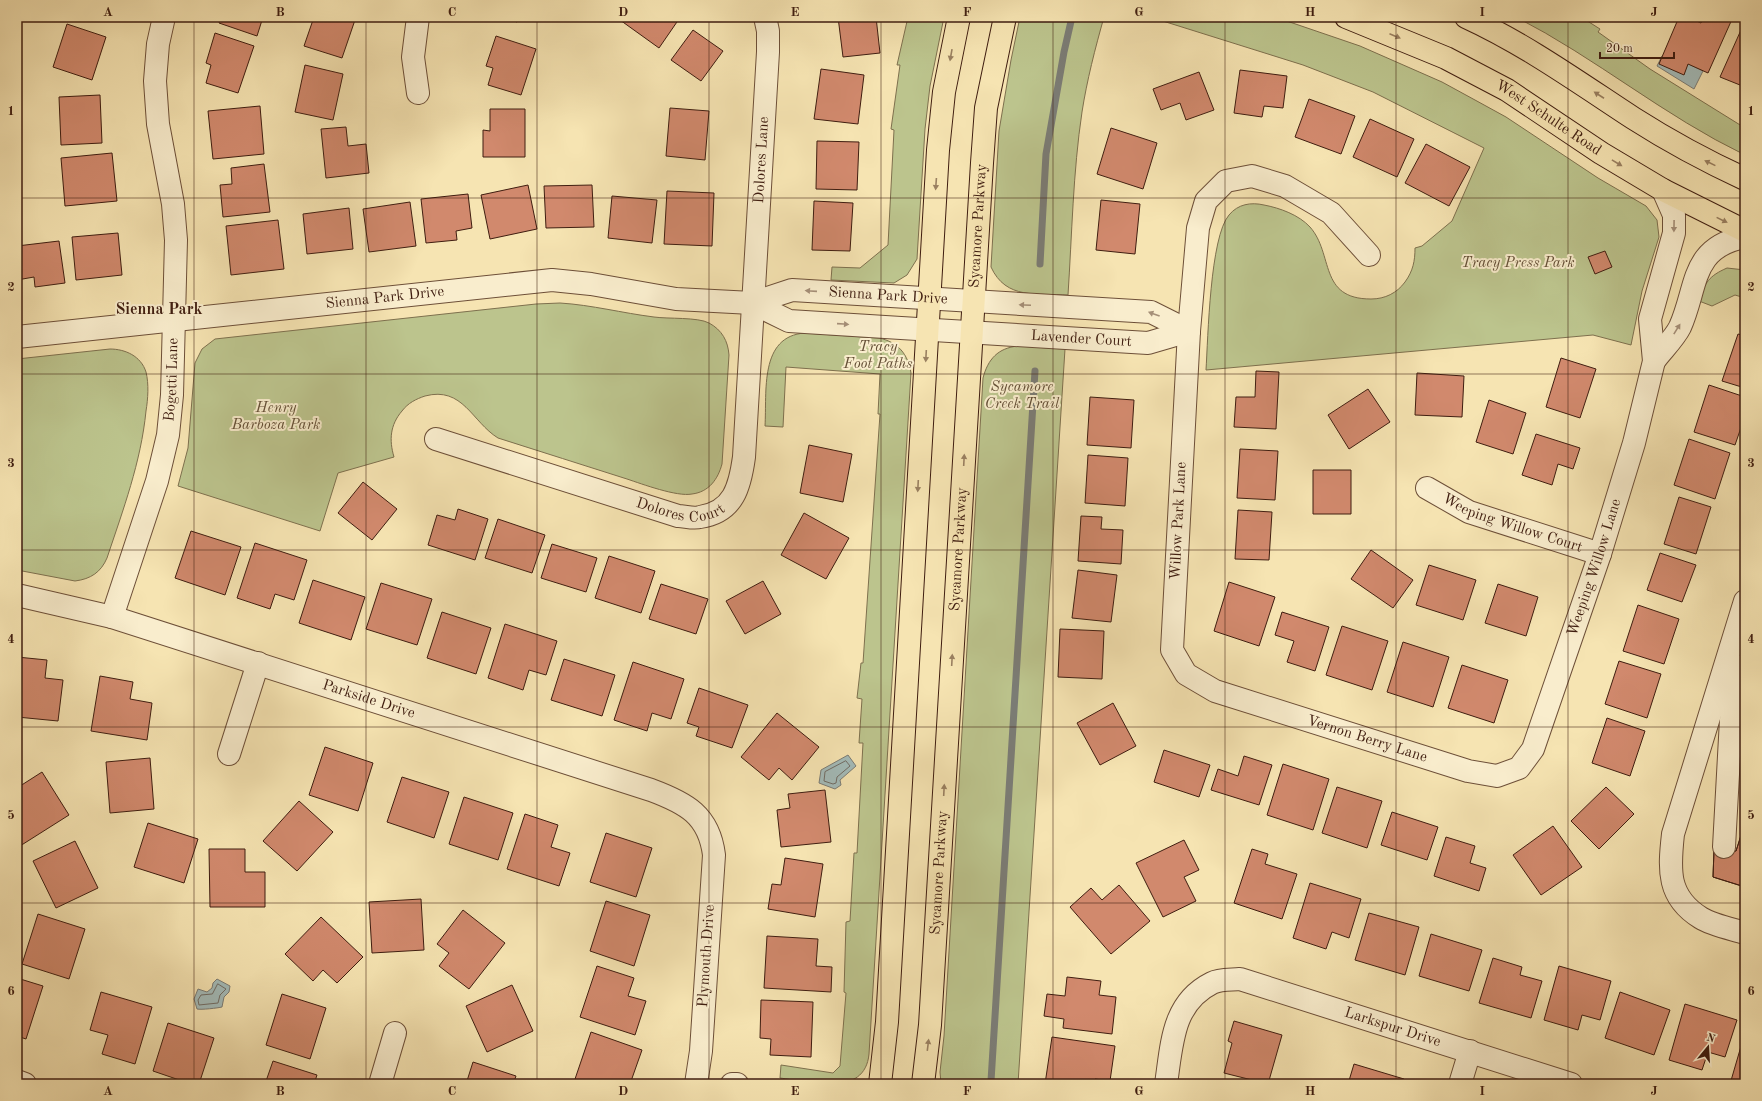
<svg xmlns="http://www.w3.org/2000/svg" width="1762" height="1101" font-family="'Old Standard TT',serif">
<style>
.green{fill:#bcc48d;stroke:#7e704e}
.water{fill:#a3bbb9;stroke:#7b7c75}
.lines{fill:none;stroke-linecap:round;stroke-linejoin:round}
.shore{stroke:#716c64;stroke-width:1}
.stream{stroke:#7b7c75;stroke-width:7}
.building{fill:#d1896d;stroke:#3f1d10}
.minor-casing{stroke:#6d4f38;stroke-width:24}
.major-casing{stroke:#3f1d10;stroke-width:24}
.minor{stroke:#f9edcd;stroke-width:22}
.major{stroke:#f6e4b2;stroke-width:22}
.oneway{fill:#9a8061}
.oneway2{fill:#a58f78}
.grid{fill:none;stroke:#3f1d10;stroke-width:1;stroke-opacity:0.55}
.labels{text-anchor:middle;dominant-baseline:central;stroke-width:4;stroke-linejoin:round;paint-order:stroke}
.street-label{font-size:15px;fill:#3f1d10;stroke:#f9edcd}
.park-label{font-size:15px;font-style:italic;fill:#644f36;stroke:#f9edcd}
.neighbourhood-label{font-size:16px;font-weight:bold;fill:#3f1d10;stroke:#f9edcd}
.neatline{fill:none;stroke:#3f1d10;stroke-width:1.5}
.grid-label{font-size:13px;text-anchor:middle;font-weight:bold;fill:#3f1d10}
</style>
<rect width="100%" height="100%" fill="#f6e4b2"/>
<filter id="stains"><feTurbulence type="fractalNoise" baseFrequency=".005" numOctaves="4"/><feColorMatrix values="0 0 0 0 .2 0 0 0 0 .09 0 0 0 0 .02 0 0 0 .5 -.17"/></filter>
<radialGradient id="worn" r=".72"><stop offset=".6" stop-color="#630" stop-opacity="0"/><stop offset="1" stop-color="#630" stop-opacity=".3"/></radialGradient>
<path class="green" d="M 908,17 L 944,17 L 930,86 L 925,129 L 917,259 L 907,275 L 894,283 L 831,280 L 832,267 L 860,268 L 888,245 L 894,130 L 891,129 L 900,65 L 897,65 Z
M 1020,17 L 1104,17 C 1095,49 1087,80 1082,112 C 1073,172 1072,234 1068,295 C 1037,293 1006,300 991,267 L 999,131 L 1011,60 Z
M 1150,17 L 1275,17 L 1360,46 L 1442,82 L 1475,100 L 1506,117 L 1598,178 L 1646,206 L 1657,220 L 1659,237 L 1642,291 L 1631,345 L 1593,335 L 1206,370 C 1208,338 1210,237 1229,215 C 1238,204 1251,202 1264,205 C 1280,208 1299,215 1310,227 C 1334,254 1318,299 1371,299 C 1385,299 1397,293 1405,282 C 1413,271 1415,261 1415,248 L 1422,246 L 1452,221 L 1484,148 L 1373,92 L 1303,65 Z
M 1516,17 L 1581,17 L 1600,29 L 1598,32 L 1650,69 L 1745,128 L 1745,155 C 1664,116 1596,58 1516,17 Z
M 1727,268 L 1745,270 L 1745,298 L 1735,295 L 1712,306 L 1699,301 C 1705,282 1709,276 1727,268 Z
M 560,303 C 592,305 622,313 654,317 C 668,319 698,317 709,323 C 722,330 728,341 729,355 L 722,464 C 718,479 709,492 692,494 C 677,497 642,484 627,479 C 584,465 541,452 498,438 C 472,422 463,386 425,396 C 416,399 408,403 402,411 C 390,425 389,440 394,457 L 338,473 L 320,531 L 178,486 L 188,448 L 195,363 L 202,349 L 215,339 L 536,304 Z
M 805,333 L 879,338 C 898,342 908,354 911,373 L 869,1054 C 865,1098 809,1082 780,1078 L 781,1065 L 833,1073 L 840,1066 L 846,993 L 844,992 L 846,922 L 850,921 L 854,853 L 857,853 L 863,743 L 859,743 L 862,699 L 857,698 L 861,663 L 863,663 L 880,414 L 878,414 L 880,374 L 786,367 L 783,427 L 765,426 C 767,392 759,336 805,333 Z
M 1018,346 L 1065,349 L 1018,1084 L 941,1084 L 940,1072 L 944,1036 L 983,378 C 988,359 998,348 1018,346 Z
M 110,349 C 125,349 141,356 146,372 C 149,384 148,399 146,411 C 141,462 123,510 107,558 C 101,572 91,579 75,581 L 17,570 L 17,359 Z"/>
<path class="water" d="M 1662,56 L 1685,62 L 1703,71 L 1694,89 L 1657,66 Z
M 848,755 L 856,766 L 840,780 L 841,785 L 835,789 L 819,783 L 821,770 Z
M 217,979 L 230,986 L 229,992 L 224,997 L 222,1007 C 218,1008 201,1010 197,1009 L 194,999 L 198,989 L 207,992 L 212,988 L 213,983 Z"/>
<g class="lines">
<path class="shore" d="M 846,761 L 850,766 L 837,777 L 836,783 L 833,784 L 824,781 L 825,772 Z
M 218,984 L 226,989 L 220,995 L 218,1003 L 199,1005 L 198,1000 L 201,995 L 212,994 Z"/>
<path class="stream" d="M 1040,264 L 1046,154 L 1064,52 L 1072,17
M 991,1081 L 1035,371"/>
</g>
<path class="building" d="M 96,17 L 112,17 L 110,21 Z
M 221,17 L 263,17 L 257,36 L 219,23 Z
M 314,17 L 356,17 L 342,58 L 304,46 Z
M 505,17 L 519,17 L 517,22 Z
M 622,17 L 676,17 L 679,19 L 659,48 L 620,20 Z
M 838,17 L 876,17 L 880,53 L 843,57 Z
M 1679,17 L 1688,17 L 1701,23 L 1704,17 L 1733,17 L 1708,73 L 1688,64 L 1684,75 L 1659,64 Z
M 1745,21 L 1745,87 L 1720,77 Z
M 67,24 L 106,37 L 92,80 L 53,67 Z
M 693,30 L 723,51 L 701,81 L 671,60 Z
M 215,33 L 254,46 L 238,93 L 206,83 L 211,65 L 206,63 Z
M 496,36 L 536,49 L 521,95 L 488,85 L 493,68 L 486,66 Z
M 305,65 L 343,74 L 333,120 L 295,112 Z
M 821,69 L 864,75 L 858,124 L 814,119 Z
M 1240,70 L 1287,76 L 1283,108 L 1264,106 L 1262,117 L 1234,113 Z
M 1199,72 L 1214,110 L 1186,120 L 1180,103 L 1161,110 L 1153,89 Z
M 100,95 L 102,143 L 61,145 L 59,97 Z
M 1309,99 L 1355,116 L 1341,154 L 1295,137 Z
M 260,106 L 264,154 L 213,159 L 208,111 Z
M 670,108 L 709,111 L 705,160 L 666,156 Z
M 490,109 L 525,109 L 525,157 L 483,157 L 483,130 L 490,131 Z
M 1370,119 L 1414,139 L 1397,177 L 1353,157 Z
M 346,127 L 348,146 L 366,144 L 369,173 L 326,178 L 321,129 Z
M 1111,128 L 1157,143 L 1143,189 L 1097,174 Z
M 817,141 L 859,142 L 857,190 L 816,189 Z
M 1426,144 L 1470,167 L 1449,206 L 1405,183 Z
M 112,153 L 117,201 L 65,206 L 61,158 Z
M 264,164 L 270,212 L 223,217 L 220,185 L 232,184 L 231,168 Z
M 528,185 L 537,229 L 490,239 L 481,195 Z
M 592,185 L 594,227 L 546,228 L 544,186 Z
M 667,191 L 714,193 L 712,246 L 664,244 Z
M 468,194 L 472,228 L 456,231 L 457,240 L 426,243 L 421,199 Z
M 612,196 L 657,200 L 652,243 L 608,238 Z
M 1101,200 L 1140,204 L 1135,254 L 1096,250 Z
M 814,201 L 853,203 L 850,251 L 812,250 Z
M 410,202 L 416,246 L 369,252 L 363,209 Z
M 349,208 L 353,249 L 307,254 L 303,214 Z
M 278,220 L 284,269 L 231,275 L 226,226 Z
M 118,233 L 122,275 L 76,280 L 72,237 Z
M 59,241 L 65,283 L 35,287 L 34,277 L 17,280 L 17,246 Z
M 1605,251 L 1612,267 L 1595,274 L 1588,257 Z
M 1738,334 L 1745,336 L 1745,388 L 1722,381 Z
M 1561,358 L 1596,369 L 1580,418 L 1546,407 Z
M 1256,371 L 1279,372 L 1276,429 L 1234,427 L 1236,397 L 1255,397 Z
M 1417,373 L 1464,376 L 1462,417 L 1415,415 Z
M 1709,385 L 1745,397 L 1745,416 L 1735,445 L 1694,432 Z
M 1368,389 L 1390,422 L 1349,449 L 1328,415 Z
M 1090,397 L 1134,400 L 1131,448 L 1087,445 Z
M 1489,400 L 1526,413 L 1513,454 L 1476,442 Z
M 1536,434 L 1580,448 L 1573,469 L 1558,464 L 1552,485 L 1522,475 Z
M 1689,439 L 1730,453 L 1715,499 L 1674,485 Z
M 809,445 L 852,454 L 843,502 L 800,493 Z
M 1240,449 L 1278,451 L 1275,500 L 1237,498 Z
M 1088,455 L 1128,458 L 1125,506 L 1085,503 Z
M 1313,470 L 1351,470 L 1351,514 L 1313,514 Z
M 363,482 L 397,509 L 372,540 L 338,513 Z
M 1679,497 L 1711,507 L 1696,554 L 1664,544 Z
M 458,509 L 488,519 L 475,560 L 428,545 L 437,515 L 455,520 Z
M 1238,510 L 1272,512 L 1269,560 L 1235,559 Z
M 804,513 L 849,538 L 826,579 L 781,555 Z
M 1081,516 L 1102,517 L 1101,529 L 1123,530 L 1121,564 L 1078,561 Z
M 498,519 L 545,535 L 532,573 L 485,558 Z
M 191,531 L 241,547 L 225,595 L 175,578 Z
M 255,543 L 307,560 L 294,600 L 275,594 L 270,609 L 237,598 Z
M 552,544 L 597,558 L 586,592 L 541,578 Z
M 1371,550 L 1413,580 L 1393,608 L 1351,579 Z
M 1660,553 L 1696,565 L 1682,602 L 1647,590 Z
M 609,556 L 655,571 L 641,613 L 595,598 Z
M 1429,565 L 1476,580 L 1463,620 L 1416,605 Z
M 1078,570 L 1117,575 L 1111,622 L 1072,618 Z
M 313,580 L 365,597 L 351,640 L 299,623 Z
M 763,581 L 781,614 L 745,634 L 726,601 Z
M 1229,582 L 1275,597 L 1259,646 L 1214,631 Z
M 381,583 L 432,599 L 417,645 L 366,629 Z
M 661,584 L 708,599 L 696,634 L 649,619 Z
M 1498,584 L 1538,597 L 1526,636 L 1485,623 Z
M 1638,605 L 1679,619 L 1664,664 L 1623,651 Z
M 442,612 L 491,628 L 476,674 L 427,658 Z
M 1282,612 L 1329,627 L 1315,671 L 1287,662 L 1294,641 L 1275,635 Z
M 505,624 L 557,641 L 546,675 L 529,670 L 523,690 L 488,678 Z
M 1342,626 L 1388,641 L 1372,690 L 1326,675 Z
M 1060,629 L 1104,631 L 1102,679 L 1058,677 Z
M 1403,642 L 1449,657 L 1433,707 L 1387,692 Z
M 17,657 L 47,660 L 45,678 L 63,680 L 58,721 L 17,717 Z
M 564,659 L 615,675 L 602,716 L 551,700 Z
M 1619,661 L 1661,674 L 1647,718 L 1605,704 Z
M 633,662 L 684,679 L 671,719 L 652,713 L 647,731 L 614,720 Z
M 1462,665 L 1508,680 L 1494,723 L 1448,708 Z
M 100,676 L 133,682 L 130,699 L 152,703 L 147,740 L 91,731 Z
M 699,688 L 748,705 L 732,748 L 696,736 L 699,727 L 687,723 Z
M 1113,703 L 1136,746 L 1100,765 L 1077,723 Z
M 777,713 L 819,747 L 792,780 L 779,768 L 769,780 L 741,757 Z
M 1607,718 L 1645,731 L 1630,776 L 1592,763 Z
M 325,747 L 373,763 L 358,811 L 309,795 Z
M 1164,750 L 1210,765 L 1199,797 L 1154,782 Z
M 1244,756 L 1272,765 L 1259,805 L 1211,790 L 1218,769 L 1238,776 Z
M 150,758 L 154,809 L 110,813 L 106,762 Z
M 1283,764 L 1329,779 L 1313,830 L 1267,815 Z
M 42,772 L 69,815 L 20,846 L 17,842 L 17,788 Z
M 402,777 L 449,792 L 434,838 L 387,822 Z
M 1337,787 L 1382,801 L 1367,848 L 1322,833 Z
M 1606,787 L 1634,814 L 1599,849 L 1571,821 Z
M 825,790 L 831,842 L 781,847 L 777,810 L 790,808 L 788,794 Z
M 464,797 L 513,813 L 498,860 L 449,844 Z
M 299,801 L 333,832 L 297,871 L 263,841 Z
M 1392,812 L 1438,827 L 1427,860 L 1381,845 Z
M 525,814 L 558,825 L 551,847 L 570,853 L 559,886 L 507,869 Z
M 148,823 L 198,839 L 184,883 L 134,867 Z
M 1745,823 L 1745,887 L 1713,877 L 1714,850 L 1736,851 Z
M 1745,823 L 1745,887 L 1713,877 L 1714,850 L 1736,851 Z
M 1553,826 L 1582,867 L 1541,895 L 1513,855 Z
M 606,833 L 652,848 L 636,897 L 590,882 Z
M 1446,837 L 1475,846 L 1470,863 L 1486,868 L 1479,891 L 1434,876 Z
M 1184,840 L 1199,870 L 1184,877 L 1196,901 L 1163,917 L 1136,863 Z
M 75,841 L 98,888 L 56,908 L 33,861 Z
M 209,849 L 245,849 L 245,872 L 265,872 L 265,907 L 210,907 Z
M 1252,849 L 1268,854 L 1265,864 L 1297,874 L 1282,919 L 1234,903 Z
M 785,858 L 823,864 L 815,917 L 768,909 L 772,884 L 781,885 Z
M 1310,883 L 1361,899 L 1349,938 L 1332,932 L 1326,949 L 1293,938 Z
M 1119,885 L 1150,921 L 1111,954 L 1070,907 L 1091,888 L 1102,900 Z
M 421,899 L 424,950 L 372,953 L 369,902 Z
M 606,901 L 650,915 L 634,966 L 590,951 Z
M 463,910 L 505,943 L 469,989 L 439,966 L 449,953 L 437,944 Z
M 1369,913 L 1419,927 L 1405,975 L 1355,960 Z
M 38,914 L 85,929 L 69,979 L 22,964 Z
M 321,917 L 363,957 L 337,983 L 323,970 L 313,981 L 285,954 Z
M 1431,934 L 1482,950 L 1469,991 L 1419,976 Z
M 767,936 L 818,939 L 816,966 L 832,967 L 831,992 L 764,988 Z
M 1493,958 L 1522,967 L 1520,975 L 1542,981 L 1531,1018 L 1479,1003 Z
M 597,966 L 634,978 L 628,996 L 646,1001 L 635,1035 L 580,1017 Z
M 1559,966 L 1611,981 L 1600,1020 L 1582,1015 L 1578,1030 L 1544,1020 Z
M 1067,977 L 1101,981 L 1099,995 L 1116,997 L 1112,1034 L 1063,1028 L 1064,1019 L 1044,1016 L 1047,994 L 1065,996 Z
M 17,978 L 43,986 L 26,1039 L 17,1036 Z
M 512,985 L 533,1031 L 487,1052 L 466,1006 Z
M 101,992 L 152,1007 L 135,1064 L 102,1054 L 108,1035 L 90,1030 Z
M 1620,992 L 1670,1010 L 1654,1055 L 1605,1038 Z
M 282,994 L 326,1008 L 310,1059 L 266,1045 Z
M 761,1000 L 813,1002 L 811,1057 L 770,1055 L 771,1039 L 760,1038 Z
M 1685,1004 L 1737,1020 L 1725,1057 L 1708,1052 L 1702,1070 L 1669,1060 Z
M 1234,1021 L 1282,1035 L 1268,1084 L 1224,1073 L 1232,1043 L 1228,1041 Z
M 168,1023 L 214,1038 L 199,1084 L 191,1084 L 153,1071 Z
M 591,1032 L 642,1050 L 630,1084 L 579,1084 L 574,1082 Z
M 1744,1036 L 1745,1084 L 1730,1084 Z
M 1052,1037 L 1115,1046 L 1110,1081 L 1095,1079 L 1094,1084 L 1045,1084 Z
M 273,1061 L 317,1075 L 314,1084 L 265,1084 Z
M 473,1062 L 516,1076 L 513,1084 L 466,1084 Z
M 1354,1064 L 1404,1079 L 1402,1084 L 1348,1084 Z"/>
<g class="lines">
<defs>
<g id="minor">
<path d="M 418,93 L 413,57 L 418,17"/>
<path id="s1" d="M 1369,255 L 1331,213 L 1285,186 L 1252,176 L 1226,181 L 1206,201 L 1198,228 L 1189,331 L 1172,650 L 1186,674 L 1215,691 L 1468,771 L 1497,776 L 1519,768 L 1533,749 L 1600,554 L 1634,443 L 1654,361 L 1650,319 L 1674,233 L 1674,215 L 1663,190"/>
<path id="s2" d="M 752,303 L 789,321 L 901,328 L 1148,343 L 1189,331"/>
<path id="s3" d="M 17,337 L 552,280 L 591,284 L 676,299 L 752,303 L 792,290 L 1151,312 L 1189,331"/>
<path d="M 1654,361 C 1662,350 1674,339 1680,327 C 1698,287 1690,247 1745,237"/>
<path id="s4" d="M 436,439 L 678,516 C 685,516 693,519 700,517 C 734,512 740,486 744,457 L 768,52 L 768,31 L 765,17"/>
<path id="s5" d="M 1427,488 L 1469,512 L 1600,554"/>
<path id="s6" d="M 17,595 L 112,617 L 651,790 C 686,803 709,815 714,855 L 701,1051 L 696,1084"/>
<path d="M 1745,601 L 1673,834 C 1669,870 1667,897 1701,918 C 1712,925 1732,929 1745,933"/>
<path id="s7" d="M 112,617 L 157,481 L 168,435 L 172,395 L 176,240 L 173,204 L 158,124 L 155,81 L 158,44 L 164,17"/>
<path d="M 229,754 L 258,663"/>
<path d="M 1724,847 L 1734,665"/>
<path d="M 17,1081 L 25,1084"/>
<path d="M 380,1084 L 395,1033"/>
<path d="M 732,1084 L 737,1084"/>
<path id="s8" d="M 1166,1084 C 1172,1044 1172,1003 1212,983 C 1220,979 1232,980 1240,979 L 1571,1084"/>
<path d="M 1460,1084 L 1470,1051"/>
</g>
<g id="major">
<path id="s9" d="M 1346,17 L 1446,58 L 1507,90 L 1601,153 L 1663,190 L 1745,231"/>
<path d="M 1466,17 C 1525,44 1578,82 1633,118 C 1669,141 1706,161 1745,179"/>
<path d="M 880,1084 L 887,1022 L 938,150 L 944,92 L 959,17"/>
<path id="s10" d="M 923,1084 L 930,1025 L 982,163 L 986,108 L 1005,17"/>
</g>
</defs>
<use href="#minor" class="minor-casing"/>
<use href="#major" class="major-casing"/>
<use href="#minor" class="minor"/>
<use href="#major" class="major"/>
</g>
<defs><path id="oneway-solid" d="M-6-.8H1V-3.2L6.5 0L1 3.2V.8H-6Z"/></defs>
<g class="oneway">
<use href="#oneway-solid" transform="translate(1395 36) rotate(23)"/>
<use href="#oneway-solid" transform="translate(951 55) rotate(100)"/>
<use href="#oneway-solid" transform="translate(1599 95) rotate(-147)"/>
<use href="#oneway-solid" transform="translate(1617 163) rotate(31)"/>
<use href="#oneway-solid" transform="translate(1710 163) rotate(-154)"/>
<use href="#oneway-solid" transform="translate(936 184) rotate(94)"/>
<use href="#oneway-solid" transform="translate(1722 220) rotate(26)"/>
<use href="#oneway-solid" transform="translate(926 356) rotate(93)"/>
<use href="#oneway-solid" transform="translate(964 460) rotate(-87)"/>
<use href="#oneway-solid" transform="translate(918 486) rotate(93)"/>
<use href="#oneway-solid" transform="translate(952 660) rotate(-87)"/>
<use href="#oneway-solid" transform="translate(944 790) rotate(-87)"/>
<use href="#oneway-solid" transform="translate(928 1045) rotate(-83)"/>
</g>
<g class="oneway2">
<use href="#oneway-solid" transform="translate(1674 226) rotate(91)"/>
<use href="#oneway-solid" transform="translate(811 291) rotate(-176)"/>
<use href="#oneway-solid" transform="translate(1025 305) rotate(-177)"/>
<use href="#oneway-solid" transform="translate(1154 314) rotate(-160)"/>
<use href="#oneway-solid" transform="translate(843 324) rotate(4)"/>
<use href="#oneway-solid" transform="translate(1677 329) rotate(-58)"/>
</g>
<path class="grid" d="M 194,17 L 194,1084M 366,17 L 366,1084M 537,17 L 537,1084M 709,17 L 709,1084M 881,17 L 881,1084M 1053,17 L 1053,1084M 1225,17 L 1225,1084M 1396,17 L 1396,1084M 1568,17 L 1568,1084M 17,198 L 1745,198M 17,374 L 1745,374M 17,550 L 1745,550M 17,727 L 1745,727M 17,903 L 1745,903"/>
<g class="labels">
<g class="street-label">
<text stroke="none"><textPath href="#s9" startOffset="227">West Schulte Road</textPath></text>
<text stroke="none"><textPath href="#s4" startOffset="655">Dolores Lane</textPath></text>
<text stroke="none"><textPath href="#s10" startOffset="860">Sycamore Parkway</textPath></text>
<text stroke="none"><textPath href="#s3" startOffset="878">Sienna Park Drive</textPath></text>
<text stroke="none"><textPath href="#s3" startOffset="370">Sienna Park Drive</textPath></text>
<text stroke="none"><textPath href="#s2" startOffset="334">Lavender Court</textPath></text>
<text stroke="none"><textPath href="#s7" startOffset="246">Bogetti Lane</textPath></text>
<text stroke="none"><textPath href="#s4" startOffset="256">Dolores Court</textPath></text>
<text transform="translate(1179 521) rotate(-87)">Willow Park Lane</text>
<text stroke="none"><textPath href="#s5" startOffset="93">Weeping Willow Court</textPath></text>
<text stroke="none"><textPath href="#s10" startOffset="536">Sycamore Parkway</textPath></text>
<text stroke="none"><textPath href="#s1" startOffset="1245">Weeping Willow Lane</textPath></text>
<text stroke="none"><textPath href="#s6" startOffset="367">Parkside Drive</textPath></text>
<text stroke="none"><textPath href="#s1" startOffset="871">Vernon Berry Lane</textPath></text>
<text stroke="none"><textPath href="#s10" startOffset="212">Sycamore Parkway</textPath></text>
<text transform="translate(707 956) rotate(-86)">Plymouth Drive</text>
<text stroke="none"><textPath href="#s8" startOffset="305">Larkspur Drive</textPath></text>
</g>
<g class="park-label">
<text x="1518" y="263">Tracy Press Park</text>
<text x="878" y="347">Tracy<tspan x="878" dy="17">Foot Paths</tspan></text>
<text x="1022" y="387">Sycamore<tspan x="1022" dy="17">Creek Trail</tspan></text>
<text x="276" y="408">Henry<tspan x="276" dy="17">Barboza Park</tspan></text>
</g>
<g class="neighbourhood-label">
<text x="159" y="310">Sienna Park</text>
</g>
</g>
<rect width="1762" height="1101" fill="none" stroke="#f6e4b2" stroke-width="44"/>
<g transform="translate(1708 1047) rotate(18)" stroke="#f9edcd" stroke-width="3" paint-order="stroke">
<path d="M0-3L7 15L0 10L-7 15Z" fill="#3f1d10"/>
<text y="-6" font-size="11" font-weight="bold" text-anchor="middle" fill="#3f1d10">N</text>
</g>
<path d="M1600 52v6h74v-6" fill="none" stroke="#3f1d10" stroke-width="2"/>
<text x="1606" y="52" font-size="12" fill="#3f1d10" stroke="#f9edcd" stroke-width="3" paint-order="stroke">20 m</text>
<rect x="22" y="22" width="1718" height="1057" class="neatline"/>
<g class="grid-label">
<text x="108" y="16">A</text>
<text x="280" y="16">B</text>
<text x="452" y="16">C</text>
<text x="623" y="16">D</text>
<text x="795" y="16">E</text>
<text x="967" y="16">F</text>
<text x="1139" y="16">G</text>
<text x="1310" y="16">H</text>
<text x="1482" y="16">I</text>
<text x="1654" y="16">J</text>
<text x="11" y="115">1</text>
<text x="1751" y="115">1</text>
<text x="11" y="291">2</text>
<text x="1751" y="291">2</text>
<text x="11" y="467">3</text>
<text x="1751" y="467">3</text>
<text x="11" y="643">4</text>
<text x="1751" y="643">4</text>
<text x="11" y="819">5</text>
<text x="1751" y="819">5</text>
<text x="11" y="995">6</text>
<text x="1751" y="995">6</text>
<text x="108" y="1095">A</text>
<text x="280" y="1095">B</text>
<text x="452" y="1095">C</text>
<text x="623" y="1095">D</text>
<text x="795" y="1095">E</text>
<text x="967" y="1095">F</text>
<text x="1139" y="1095">G</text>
<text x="1310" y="1095">H</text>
<text x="1482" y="1095">I</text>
<text x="1654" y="1095">J</text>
</g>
<rect width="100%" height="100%" filter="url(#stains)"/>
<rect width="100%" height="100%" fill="url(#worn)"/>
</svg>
